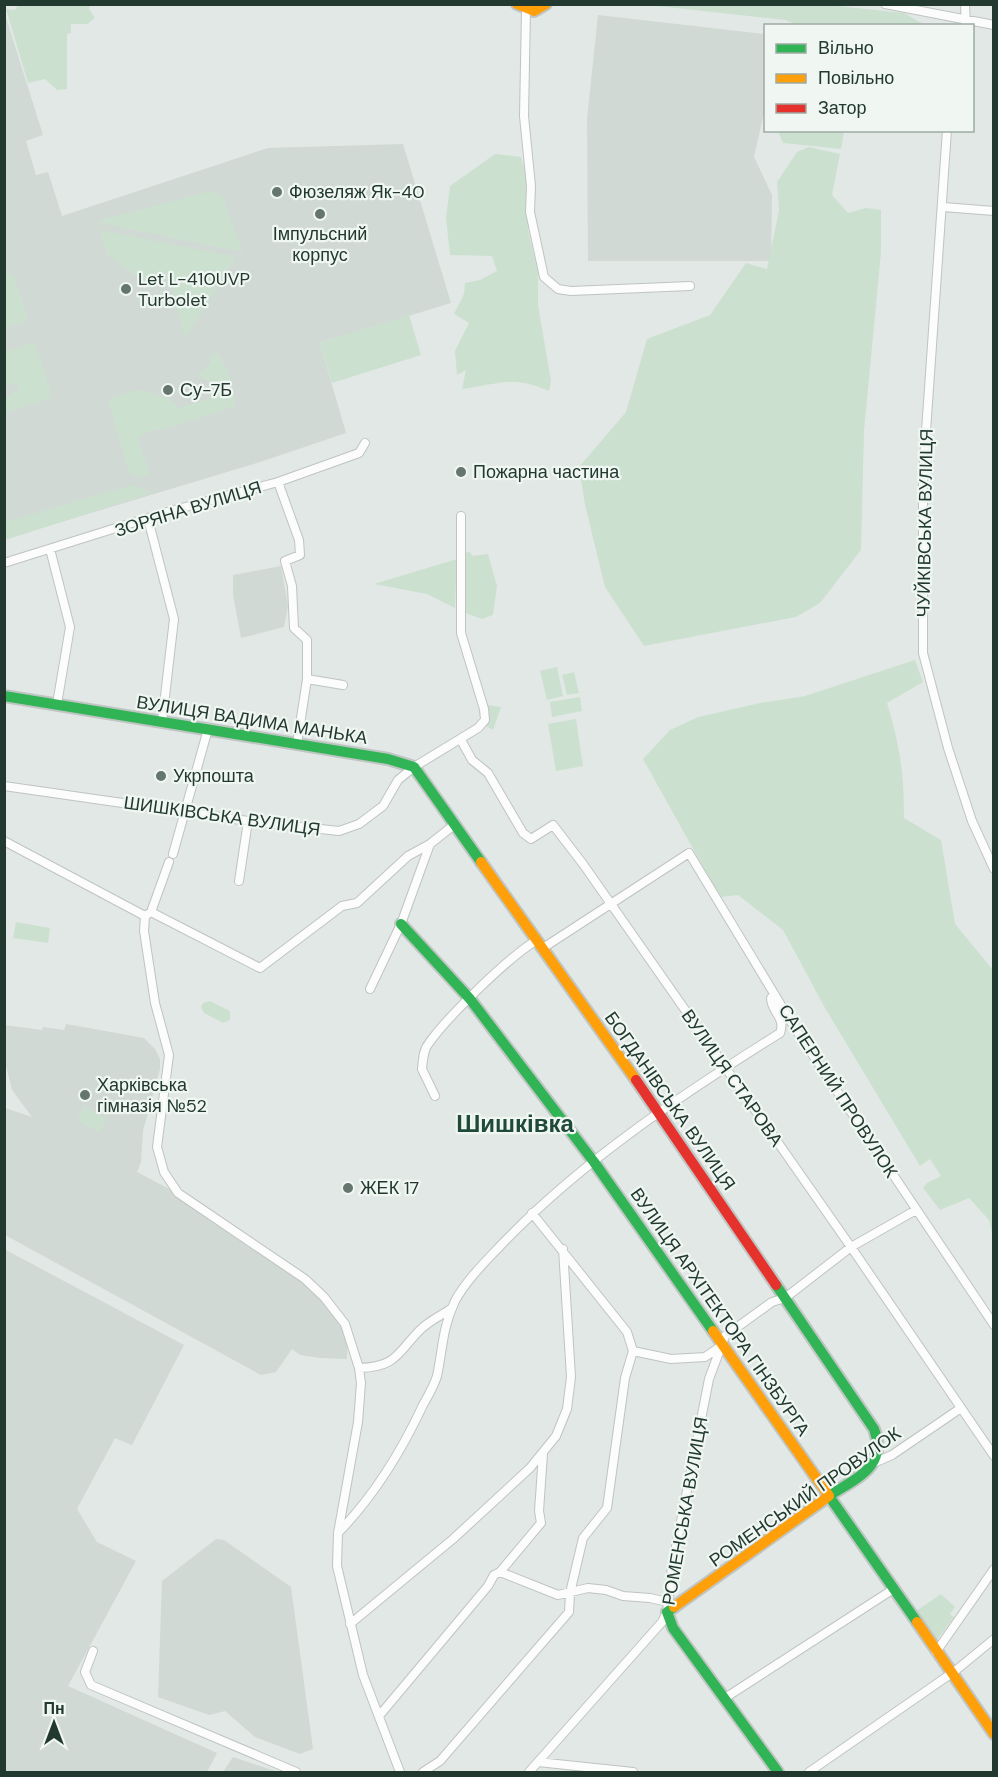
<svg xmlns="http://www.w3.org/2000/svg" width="998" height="1777" font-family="'DM Sans',sans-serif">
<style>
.built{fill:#d0d9d4}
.green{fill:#cce0d0}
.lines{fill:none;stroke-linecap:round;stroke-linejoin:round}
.street-casing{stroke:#bfc4c2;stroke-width:10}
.fast-casing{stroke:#bfc5c2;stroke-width:14}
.slow-casing{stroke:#bfc5c2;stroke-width:14}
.jam-casing{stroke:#bfc5c2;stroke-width:14}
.street{stroke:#fbfcfb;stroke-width:8}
.fast{stroke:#30b455;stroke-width:10}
.slow{stroke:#ff9f0a;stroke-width:10}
.jam{stroke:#e5322d;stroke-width:10}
.poi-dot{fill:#65766f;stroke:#f0f7f2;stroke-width:2}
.labels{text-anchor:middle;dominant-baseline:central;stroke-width:4.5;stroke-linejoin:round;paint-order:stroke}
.poi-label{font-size:18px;fill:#223930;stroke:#f0f7f2;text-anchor:start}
.street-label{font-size:18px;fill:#223930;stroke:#f0f7f2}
.district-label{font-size:24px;font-weight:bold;fill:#1f4a39;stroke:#f0f7f2}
</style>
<rect width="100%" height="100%" fill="#e2e8e5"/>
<path class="built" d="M 4,11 L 43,135 L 26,141 L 36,175 L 48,172 L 62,216 L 268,148 L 403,144 L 451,303 L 320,343 L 346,433 L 260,462 L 5,539 Z
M 598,15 L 765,34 L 765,108 L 754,157 L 772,195 L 771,261 L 588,261 L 587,119 Z
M 281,566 L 288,606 L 284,627 L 241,638 L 233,595 L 233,575 Z
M 66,1024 L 144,1038 L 155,1049 L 160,1059 L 160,1069 L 143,1131 L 141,1162 L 137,1172 L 175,1192 L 303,1281 L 336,1314 L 347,1341 L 347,1359 L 320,1358 L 300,1355 L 292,1349 L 276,1372 L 261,1375 L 5,1235 L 5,1108 L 32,1117 L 12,1090 L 5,1062 L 4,1025 L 42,1030 L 43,1027 L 64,1030 Z
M 4,1249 L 184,1345 L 132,1445 L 115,1438 L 77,1509 L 97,1542 L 136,1561 L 68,1686 L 217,1753 L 207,1772 L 5,1772 Z
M 216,1539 L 224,1540 L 291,1587 L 313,1749 L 300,1754 L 255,1737 L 225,1711 L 209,1715 L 158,1697 L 162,1581 Z
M 233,1757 L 278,1772 L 223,1772 Z"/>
<path class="green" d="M 18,5 L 90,5 L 89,9 L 95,18 L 87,24 L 71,24 L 71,33 L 67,34 L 67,89 L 57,90 L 45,79 L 28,83 L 6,9 L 15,10 Z
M 649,5 L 827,5 L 904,13 L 925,25 L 797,25 L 785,20 Z
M 778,131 L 778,130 L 844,131 L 841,149 L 783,143 Z
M 809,147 L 840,154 L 832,195 L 848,213 L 866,208 L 881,210 L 881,252 L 864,431 L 861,550 L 820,603 L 796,617 L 644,646 L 605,587 L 585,505 L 579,467 L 626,412 L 647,339 L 710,315 L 746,263 L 767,269 L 779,210 L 777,182 L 797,152 Z
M 495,154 L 521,157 L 526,173 L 528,230 L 538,273 L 538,305 L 551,381 L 549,391 C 513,375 499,384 462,389 L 466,370 L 457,375 L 455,351 L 469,323 L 454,314 L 464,294 L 465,283 L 480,280 L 497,271 L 492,256 L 450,255 L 446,218 L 450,186 Z
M 212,191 L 222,196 L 243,252 L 100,223 L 100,220 Z
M 99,230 L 236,257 L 185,339 L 169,274 L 143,282 L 107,254 Z
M 7,272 L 14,276 L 28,320 L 5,328 L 4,273 Z
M 409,315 L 421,355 L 332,383 L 320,343 Z
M 35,342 L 52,397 L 5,413 L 5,397 L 17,391 L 19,386 L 17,383 L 5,386 L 5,352 Z
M 217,352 C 227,367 236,390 235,407 C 212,412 192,421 170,427 C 159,430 149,429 139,436 C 138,451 150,464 148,476 L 138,477 L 129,473 L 108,400 L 131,391 L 142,390 L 169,398 L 178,408 L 213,398 L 218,394 L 216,388 L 199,374 L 211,363 L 209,356 Z
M 132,485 L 152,493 L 5,540 L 5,519 L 9,521 Z
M 469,552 L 473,556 L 488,554 L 497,586 L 493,615 L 482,619 L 465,613 L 464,553 Z
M 457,559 L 455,608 L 427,594 L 374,584 Z
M 915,660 L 923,682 L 887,703 C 900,746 904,773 904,818 L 941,840 L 955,924 L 993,970 L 993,1237 L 989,1220 L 969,1198 L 940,1210 L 923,1188 L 927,1183 L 941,1176 L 930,1159 L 920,1166 L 825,1008 L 783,930 L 738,895 L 720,897 L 643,759 L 670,730 L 698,717 L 760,703 L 805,696 Z
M 557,667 L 563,696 L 547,700 L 540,671 Z
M 574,672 L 579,693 L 567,695 L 562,675 Z
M 580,697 L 582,711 L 552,717 L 550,702 Z
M 487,705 L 501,707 L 493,730 L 486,726 Z
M 576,719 L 583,766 L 556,771 L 548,724 Z
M 16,922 L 50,928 L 48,943 L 13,938 Z
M 210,1001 L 230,1011 L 230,1020 L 223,1023 L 204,1013 L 201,1007 L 203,1003 Z
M 84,1107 L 107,1119 L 99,1132 L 77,1120 Z
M 941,1594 L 955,1607 L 950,1614 L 954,1617 L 937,1640 L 916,1611 Z"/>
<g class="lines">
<defs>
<path id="street" d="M 885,4 L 994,25
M 965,4 L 966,26
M 526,10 L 524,116 L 531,186 L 530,212 L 544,277 L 558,289 L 571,291 L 690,286
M 947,130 L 923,474 L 923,653 L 948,748 L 972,821 L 994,869
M 943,207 L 994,211
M 278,482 L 299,540 L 300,555 L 285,561 L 292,586 L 294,628 L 307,640 L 307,679 L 297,744
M 148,519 L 174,619 L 162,722
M 50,549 L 70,627 L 57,704
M 4,563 L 167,512 L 278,482 L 359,453 L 365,443
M 307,679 L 343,685
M 461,740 L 472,760 L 488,773 L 523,833 L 531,839 L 553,825 L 583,864 L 851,1247 L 994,1456
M 4,786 L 248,821 L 339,831 L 359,824 L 383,806 L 398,780 L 414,767 L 478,728 L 485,720 L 484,709 L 461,633 L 461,516
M 4,841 L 145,916
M 173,854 L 208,729
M 239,881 L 248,821
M 151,912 L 169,862
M 145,916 L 144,931 L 155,1003 L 169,1055 L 157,1147 L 164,1172 L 178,1193 L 305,1279 L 324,1297 L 345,1324 L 359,1368 L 361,1383 L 358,1422 L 338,1533 L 337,1566 L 363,1675 L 400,1772
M 145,916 L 151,912 L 260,968 L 342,906 L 357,903 L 408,856 L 430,844 L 454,825
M 543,948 L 689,853 L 796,1030 L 994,1325
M 370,989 L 401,924 L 430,844
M 435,1096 L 422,1069 C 423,1060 423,1050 429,1043 C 448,1016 510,956 537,940
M 633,1351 L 671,1359 L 705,1357 L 721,1346
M 359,1368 C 397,1367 397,1353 420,1330 C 430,1320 441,1316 452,1308
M 876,1462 L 892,1455 L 961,1408
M 338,1533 C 373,1497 402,1450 423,1405 C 428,1396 434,1386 437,1376 C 443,1348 442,1329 455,1301 C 467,1279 487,1260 504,1242 C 584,1159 683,1094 780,1033 C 786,1017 771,1012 771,998 L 775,995
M 500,1572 L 558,1595 L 588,1588 L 606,1590 L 623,1596 L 650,1598 L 667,1602
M 350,1624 L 453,1539 L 530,1468 L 556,1436 L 567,1409 L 571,1377 L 563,1249
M 93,1651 L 85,1672 L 91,1685 L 296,1772
M 936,1652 L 994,1569
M 725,1698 L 892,1590
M 379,1716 L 488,1586 L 494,1575 L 500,1572 L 541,1523 L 539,1511 L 543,1454
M 538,1762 L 633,1772
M 423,1772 L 440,1761 L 569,1612 L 570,1593 L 583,1538 L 607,1508 L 625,1378 L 633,1351 L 627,1332 L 532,1213
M 529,1772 L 662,1622 L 667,1612 L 672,1567 L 709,1379 L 725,1336 L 772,1302 L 785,1298 L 851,1247 L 916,1210
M 809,1772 L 955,1671 L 994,1639"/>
<path id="fast" d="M 4,696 L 388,759 L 414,767 L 481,862
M 401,924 L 470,999 L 594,1162 L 713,1331
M 776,1285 L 874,1429 C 888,1467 856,1478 829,1496 L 917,1622
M 674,1607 L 667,1612 L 673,1628 L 778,1772"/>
<path id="slow" d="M 517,4 L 534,11 L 546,4
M 481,862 L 636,1080
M 674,1607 L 829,1496 L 713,1331
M 917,1622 L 994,1734"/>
<path id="jam" d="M 636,1080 L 776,1285"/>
</defs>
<use href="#street" class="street-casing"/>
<use href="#fast" class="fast-casing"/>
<use href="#slow" class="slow-casing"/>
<use href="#jam" class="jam-casing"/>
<use href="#street" class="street"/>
<use href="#fast" class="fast"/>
<use href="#slow" class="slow"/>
<use href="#jam" class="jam"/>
</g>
<g class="poi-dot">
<circle cx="277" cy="192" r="6"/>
<circle cx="320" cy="214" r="6"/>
<circle cx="126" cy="289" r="6"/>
<circle cx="168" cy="390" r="6"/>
<circle cx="461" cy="472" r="6"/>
<circle cx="161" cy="776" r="6"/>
<circle cx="85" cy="1095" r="6"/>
<circle cx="348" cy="1188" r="6"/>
</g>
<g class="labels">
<g class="poi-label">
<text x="289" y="192">Фюзеляж Як-40</text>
<text x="320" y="234" text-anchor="middle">Імпульсний<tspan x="320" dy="21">корпус</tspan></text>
<text x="138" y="279">Let L-410UVP<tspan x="138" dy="21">Turbolet</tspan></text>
<text x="180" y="390">Су-7Б</text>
<text x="473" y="472">Пожарна частина</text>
<text x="173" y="776">Укрпошта</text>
<text x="97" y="1085">Харківська<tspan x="97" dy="21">гімназія №52</tspan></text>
<text x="360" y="1188">ЖЕК 17</text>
</g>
<g class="street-label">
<text transform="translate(188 509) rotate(-17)">ЗОРЯНА ВУЛИЦЯ</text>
<text transform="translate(925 523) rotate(-89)">ЧУЙКІВСЬКА ВУЛИЦЯ</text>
<text transform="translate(252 720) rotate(9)">ВУЛИЦЯ ВАДИМА МАНЬКА</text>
<text transform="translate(222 816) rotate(8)">ШИШКІВСЬКА ВУЛИЦЯ</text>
<text transform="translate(732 1078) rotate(55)">ВУЛИЦЯ СТАРОВА</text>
<text transform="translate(838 1091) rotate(57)">САПЕРНИЙ ПРОВУЛОК</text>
<text transform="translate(670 1101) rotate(55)">БОГДАНІВСЬКА ВУЛИЦЯ</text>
<text transform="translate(720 1312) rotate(55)">ВУЛИЦЯ АРХІТЕКТОРА ГІНЗБУРГА</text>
<text transform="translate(805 1497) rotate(-35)">РОМЕНСЬКИЙ ПРОВУЛОК</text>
<text transform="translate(685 1511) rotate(-80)">РОМЕНСЬКА ВУЛИЦЯ</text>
</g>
<g class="district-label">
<text x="515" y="1123">Шишківка</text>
</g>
</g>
<rect width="998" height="1777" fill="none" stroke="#223930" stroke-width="12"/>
<rect x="764" y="24" width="210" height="108" fill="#f0f7f2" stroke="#9eaba4" stroke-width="1.5"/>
<rect x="776" y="44" width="30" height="9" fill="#30b455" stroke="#9eaba4" stroke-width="1.5"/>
<text x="818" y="54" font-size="18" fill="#223930">Вільно</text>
<rect x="776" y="74" width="30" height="9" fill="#ff9f0a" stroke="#9eaba4" stroke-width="1.5"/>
<text x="818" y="84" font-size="18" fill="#223930">Повільно</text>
<rect x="776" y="104" width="30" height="9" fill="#e5322d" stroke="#9eaba4" stroke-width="1.5"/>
<text x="818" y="114" font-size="18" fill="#223930">Затор</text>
<g transform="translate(54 1723)" stroke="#f0f7f2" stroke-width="4.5" paint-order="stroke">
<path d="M0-4.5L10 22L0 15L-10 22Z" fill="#223930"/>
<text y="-9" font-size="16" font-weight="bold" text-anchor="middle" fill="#223930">Пн</text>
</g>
</svg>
